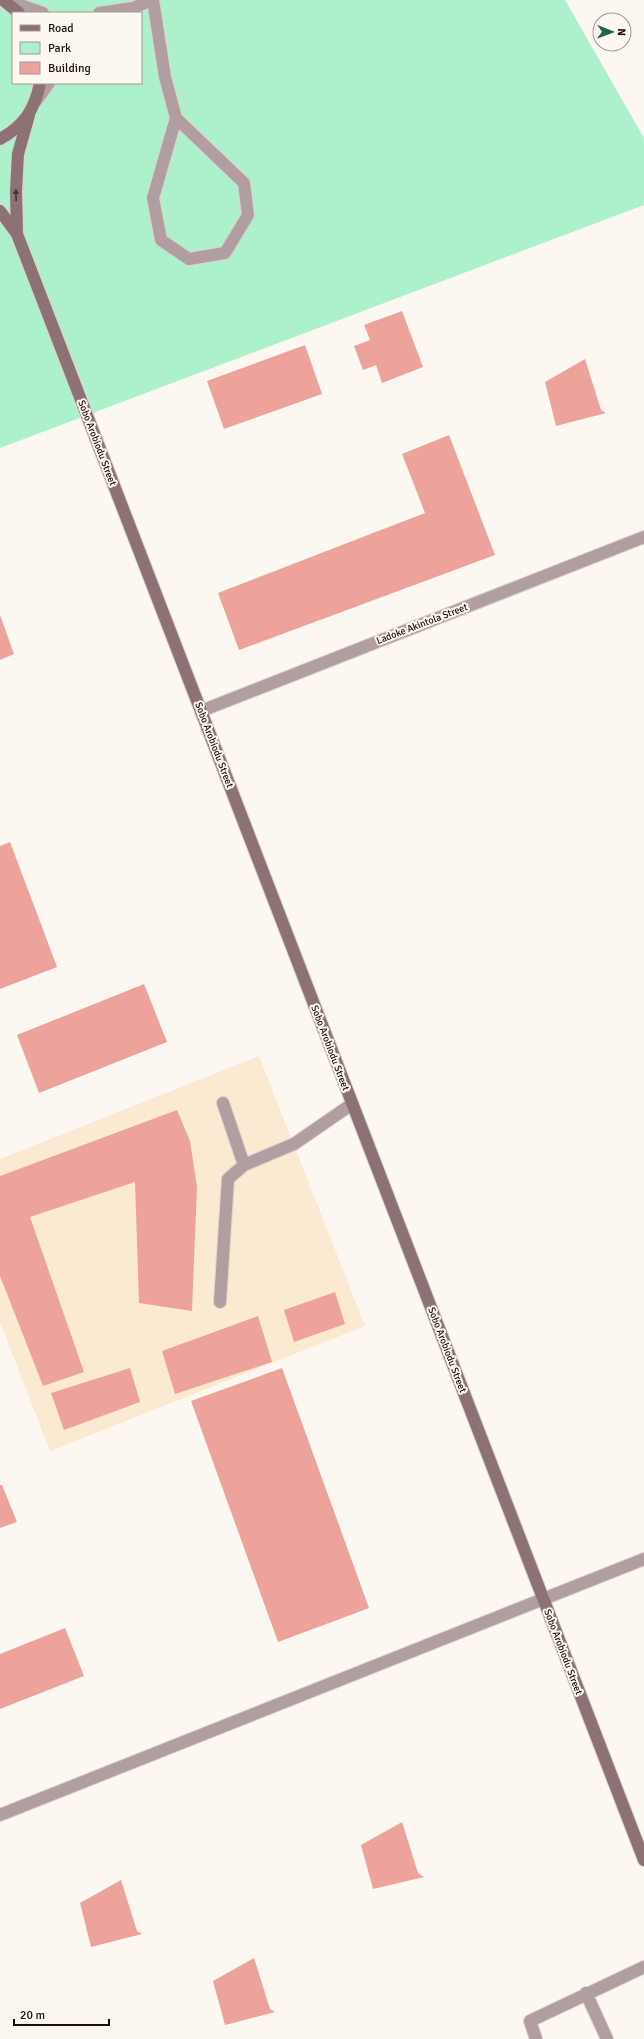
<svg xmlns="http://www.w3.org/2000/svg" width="644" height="2039" font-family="Signika,sans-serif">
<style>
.built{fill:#fbe9d2}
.green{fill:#acf1cb;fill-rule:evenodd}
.building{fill:#eda39c}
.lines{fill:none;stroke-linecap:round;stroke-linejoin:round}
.lane-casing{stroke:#d9d2cb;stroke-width:14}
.street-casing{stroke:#d9d2cb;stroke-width:14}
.secondary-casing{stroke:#d9d2cb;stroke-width:14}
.lane{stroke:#b19ea0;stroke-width:12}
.street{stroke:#b19ea0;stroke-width:12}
.secondary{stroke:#8d7275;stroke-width:12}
.oneway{fill:#42322d}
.labels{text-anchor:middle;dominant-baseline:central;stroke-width:4;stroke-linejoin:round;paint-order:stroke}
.street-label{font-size:10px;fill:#191006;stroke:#fdf7f1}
</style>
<rect width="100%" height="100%" fill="#fdf7f1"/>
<path class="built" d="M 259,1056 L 365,1326 L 50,1451 L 0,1322 L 0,1159 Z"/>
<path class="green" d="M 0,0 L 565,0 L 644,138 L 644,205 L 0,448 ZM 13,13 L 141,13 L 141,83 L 13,83 Z"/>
<path class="building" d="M 402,311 L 423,367 L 382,383 L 376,365 L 363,370 L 354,346 L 370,340 L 364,325 Z
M 305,345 L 322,394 L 224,429 L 207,381 Z
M 585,359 L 601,410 L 606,413 L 556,426 L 545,382 Z
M 449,435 L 495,555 L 239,650 L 218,593 L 425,513 L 402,454 Z
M 0,615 L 14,654 L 0,660 Z
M 10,842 L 57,967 L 0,989 L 0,846 Z
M 144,984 L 167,1042 L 39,1093 L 17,1035 Z
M 177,1110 L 190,1141 L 197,1187 L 192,1311 L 139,1303 L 135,1182 L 30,1217 L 84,1372 L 43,1386 L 0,1276 L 0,1176 Z
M 335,1292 L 345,1324 L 294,1342 L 284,1310 Z
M 258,1316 L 272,1362 L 175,1394 L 162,1351 Z
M 130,1368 L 140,1402 L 64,1430 L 51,1393 Z
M 282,1368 L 369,1608 L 278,1642 L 191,1401 Z
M 0,1485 L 2,1485 L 17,1522 L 0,1528 Z
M 65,1628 L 84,1676 L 0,1709 L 0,1654 Z
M 402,1822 L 418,1873 L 424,1877 L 373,1889 L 361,1845 Z
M 121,1880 L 137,1931 L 142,1934 L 91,1947 L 80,1903 Z
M 254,1958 L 270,2009 L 275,2012 L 225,2025 L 213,1981 Z"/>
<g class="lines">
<defs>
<path id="lane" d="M 153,0 L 165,77 L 176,118 L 153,198 L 161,240 L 189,259 L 225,253 L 248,215 L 244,183 L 176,118
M 223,1103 L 244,1165
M 220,1302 L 228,1179 L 244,1165 L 294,1144 L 352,1104
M 586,1993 L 607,2039
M 536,2039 L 530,2021 L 644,1967"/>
<path id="street" d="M 6,0 L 43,13
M 99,13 L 133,8 L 152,0
M 36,101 L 49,83
M 201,711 L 644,537
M 0,1815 L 644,1559"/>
<path id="secondary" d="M 3,0 L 19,13
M 0,139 C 24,126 35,109 40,83
M 0,211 L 17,234 L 644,1860
M 17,234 L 16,191 L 18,154 L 29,115"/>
</defs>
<use href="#lane" class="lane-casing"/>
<use href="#street" class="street-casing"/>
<use href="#secondary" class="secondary-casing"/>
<use href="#lane" class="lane"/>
<use href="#street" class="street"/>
<use href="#secondary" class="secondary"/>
</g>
<defs><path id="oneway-solid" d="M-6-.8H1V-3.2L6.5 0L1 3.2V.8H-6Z"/></defs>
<use class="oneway" href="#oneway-solid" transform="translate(16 195) rotate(-91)"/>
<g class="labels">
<g class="street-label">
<text transform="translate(97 443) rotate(69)">Sobo Arobiodu Street</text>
<text transform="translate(422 624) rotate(-21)">Ladoke Akintola Street</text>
<text transform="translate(214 745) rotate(69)">Sobo Arobiodu Street</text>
<text transform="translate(330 1048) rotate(69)">Sobo Arobiodu Street</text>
<text transform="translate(447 1350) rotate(69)">Sobo Arobiodu Street</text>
<text transform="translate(563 1652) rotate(69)">Sobo Arobiodu Street</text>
</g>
</g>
<rect x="12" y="12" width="130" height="72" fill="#fdf7f1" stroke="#a29b93"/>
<rect x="20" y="25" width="20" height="6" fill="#8d7275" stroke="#a29b93"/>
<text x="48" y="32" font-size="12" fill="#191006">Road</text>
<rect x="20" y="42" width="20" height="12" fill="#acf1cb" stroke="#a29b93"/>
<text x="48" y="52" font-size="12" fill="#191006">Park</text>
<rect x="20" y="62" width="20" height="12" fill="#eda39c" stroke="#a29b93"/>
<text x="48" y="72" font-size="12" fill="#191006">Building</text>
<g transform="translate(612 32) rotate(91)"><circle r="19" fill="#fdf7f1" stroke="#a29b93"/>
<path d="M0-3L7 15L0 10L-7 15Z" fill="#206353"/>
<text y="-6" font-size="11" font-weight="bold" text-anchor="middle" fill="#191006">N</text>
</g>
<path d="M14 2019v6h95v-6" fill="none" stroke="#191006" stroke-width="2"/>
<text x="20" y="2019" font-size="12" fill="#191006" stroke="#fdf7f1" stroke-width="3" paint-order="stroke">20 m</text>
</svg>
